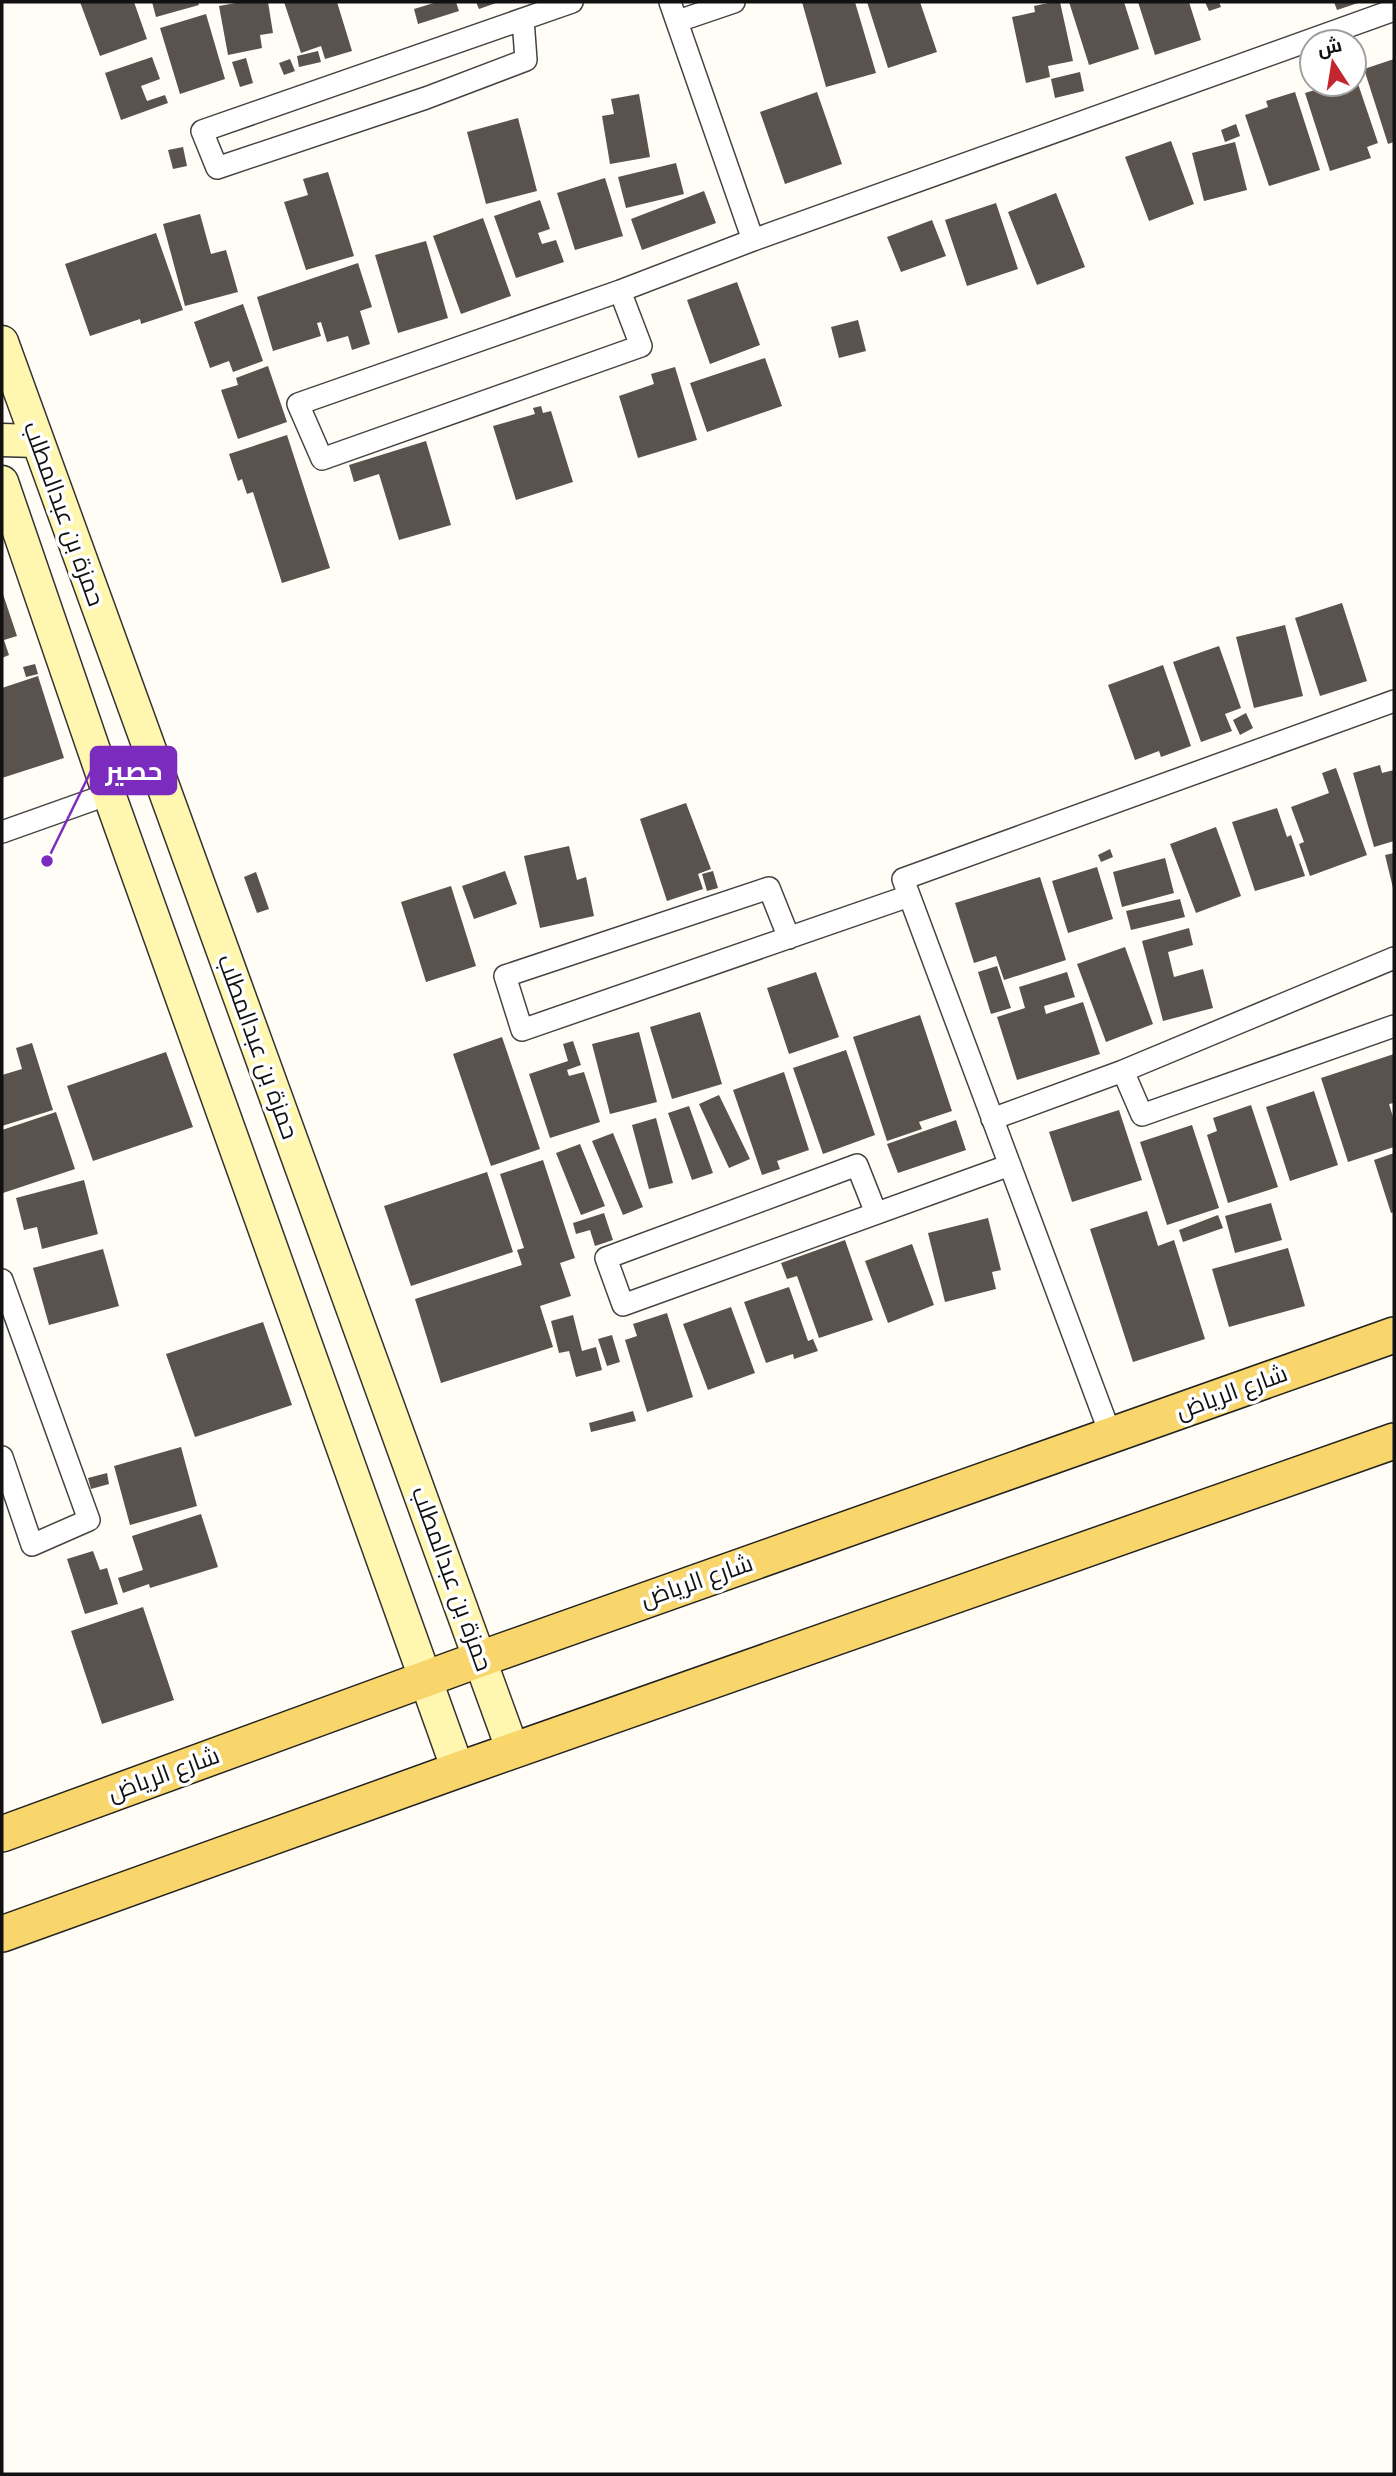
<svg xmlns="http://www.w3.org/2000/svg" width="1396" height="2476" font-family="Spectral,Cairo,serif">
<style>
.building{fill:#5a524d}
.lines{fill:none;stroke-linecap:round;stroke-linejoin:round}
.street-casing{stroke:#444;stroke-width:24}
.secondary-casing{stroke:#333;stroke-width:35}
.primary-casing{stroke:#222;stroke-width:38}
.street{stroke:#fff;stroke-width:21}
.secondary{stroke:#fff6b0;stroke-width:32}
.primary{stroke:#f9d66b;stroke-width:35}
.labels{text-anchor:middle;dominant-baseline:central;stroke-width:7;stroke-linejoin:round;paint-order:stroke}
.street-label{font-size:24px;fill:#111;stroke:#fff}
.leader{fill:none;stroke:#7b2cbf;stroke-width:2.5}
.callout-dot{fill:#7b2cbf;stroke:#fff;stroke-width:2.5}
.callout{fill:#7b2cbf;stroke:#7b2cbf;stroke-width:2.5}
.callout-label{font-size:26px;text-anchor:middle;font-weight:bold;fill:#fff}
</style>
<rect width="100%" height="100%" fill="#fffdf5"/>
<path class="building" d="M 80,2 L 134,2 L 147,39 L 100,56 Z
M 152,2 L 198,2 L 199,5 L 156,17 Z
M 241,2 L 268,2 L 273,33 L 260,35 L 262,48 L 228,55 L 219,6 Z
M 284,2 L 337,2 L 352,51 L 325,59 L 321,46 L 301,53 Z
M 437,2 L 456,2 L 459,11 L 418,24 L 414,9 Z
M 476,2 L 499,2 L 479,9 Z
M 802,2 L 855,2 L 876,73 L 826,87 Z
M 867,2 L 920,2 L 937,52 L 888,68 Z
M 1053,2 L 1060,2 L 1073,61 L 1048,66 L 1050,77 L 1026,83 L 1012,17 L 1035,12 L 1034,6 Z
M 1069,2 L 1124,2 L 1139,49 L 1089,65 Z
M 1138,2 L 1189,2 L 1201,40 L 1155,55 Z
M 1205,2 L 1219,2 L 1221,7 L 1209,11 Z
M 1334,2 L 1361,2 L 1337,10 Z
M 206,14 L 225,79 L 180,94 L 160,28 Z
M 318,51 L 321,62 L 299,67 L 297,56 Z
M 152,57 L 160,79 L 141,86 L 147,101 L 165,95 L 168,103 L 121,120 L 105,73 Z
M 246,58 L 253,83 L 240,87 L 232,62 Z
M 290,59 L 295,71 L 284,75 L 279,63 Z
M 1394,59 L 1394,142 L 1388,144 L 1364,69 Z
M 1080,72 L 1084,91 L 1055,98 L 1051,79 Z
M 1354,72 L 1378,143 L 1367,147 L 1371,158 L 1330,171 L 1305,93 L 1328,86 L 1327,84 L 1354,84 Z
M 817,92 L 842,164 L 785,184 L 760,112 Z
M 1295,92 L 1320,170 L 1269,186 L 1245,115 L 1268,107 L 1266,101 Z
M 639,94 L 650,157 L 610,164 L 602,116 L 614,114 L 611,99 Z
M 518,118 L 537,191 L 486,204 L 467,132 Z
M 1236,124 L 1240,136 L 1225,142 L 1221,130 Z
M 1171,141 L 1194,204 L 1149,221 L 1125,157 Z
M 1235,142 L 1247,190 L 1204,201 L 1192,153 Z
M 183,147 L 187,166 L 173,169 L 168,150 Z
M 676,163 L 684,194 L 626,208 L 618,177 Z
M 328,172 L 354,256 L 306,270 L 284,202 L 308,195 L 303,179 Z
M 605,178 L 623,236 L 575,250 L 557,193 Z
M 704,191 L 716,223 L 642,250 L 631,219 Z
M 1056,193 L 1085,267 L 1037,285 L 1008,212 Z
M 540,200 L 550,229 L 538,233 L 542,244 L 556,240 L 564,262 L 516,278 L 494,216 Z
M 996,203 L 1018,269 L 967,286 L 945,220 Z
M 200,214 L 211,254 L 226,250 L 238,292 L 185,306 L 163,224 Z
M 483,218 L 511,296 L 461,314 L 433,236 Z
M 932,220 L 946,256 L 901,272 L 887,237 Z
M 156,233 L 183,310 L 141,324 L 140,319 L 90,336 L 65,264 Z
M 426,241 L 448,318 L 398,333 L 375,255 Z
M 358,263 L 372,307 L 360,311 L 370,344 L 352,350 L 348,336 L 327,342 L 321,322 L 317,323 L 321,336 L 273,351 L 257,297 Z
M 737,282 L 760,345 L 710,364 L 687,300 Z
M 243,304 L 263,361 L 233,372 L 229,361 L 210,368 L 194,322 Z
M 858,320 L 866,351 L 839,358 L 831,327 Z
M 765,358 L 782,406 L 707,432 L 690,383 Z
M 268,366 L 287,422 L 238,439 L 221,390 L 238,385 L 236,378 Z
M 675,367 L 697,440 L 638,458 L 619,396 L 654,384 L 651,374 Z
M 541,406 L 543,413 L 551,411 L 573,482 L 516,500 L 493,426 L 535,414 L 533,408 Z
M 287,435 L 330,568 L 282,583 L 253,492 L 247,494 L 242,479 L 238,481 L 229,454 Z
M 426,441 L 451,525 L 399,540 L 379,474 L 354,482 L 349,465 Z
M 2,591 L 17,636 L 4,640 L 9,655 L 2,658 Z
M 1342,603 L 1367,681 L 1320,696 L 1295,618 Z
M 1285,625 L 1303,696 L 1254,708 L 1236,637 Z
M 1219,646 L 1241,708 L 1225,714 L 1232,731 L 1201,742 L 1173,662 Z
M 35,664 L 38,674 L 26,677 L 23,667 Z
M 1163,665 L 1191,746 L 1161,757 L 1159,751 L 1135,760 L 1108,685 Z
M 38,676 L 64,758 L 2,778 L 2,688 Z
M 1246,713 L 1253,728 L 1240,735 L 1233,720 Z
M 1380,765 L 1382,773 L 1394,770 L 1394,841 L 1374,847 L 1353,773 Z
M 1336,768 L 1367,855 L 1310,876 L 1299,844 L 1304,842 L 1291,807 L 1329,793 L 1322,773 Z
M 686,803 L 711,869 L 698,874 L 703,889 L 667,901 L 640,819 Z
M 1277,808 L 1287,837 L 1291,835 L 1305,876 L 1255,891 L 1232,822 Z
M 1216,827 L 1241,896 L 1196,913 L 1170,844 Z
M 569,846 L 577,880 L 586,877 L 594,916 L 540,928 L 524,856 Z
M 1110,849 L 1113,857 L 1101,862 L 1098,855 Z
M 1394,853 L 1394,887 L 1393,888 L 1385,855 Z
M 1165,858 L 1174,893 L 1122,907 L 1113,872 Z
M 1097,867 L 1113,919 L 1068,933 L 1052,881 Z
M 505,871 L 517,904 L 474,919 L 462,886 Z
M 713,871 L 718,888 L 707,891 L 702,874 Z
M 256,872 L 269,909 L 257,913 L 244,877 Z
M 1040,877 L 1066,960 L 1004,980 L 996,956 L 974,963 L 955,903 Z
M 451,886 L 476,966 L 426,982 L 401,902 Z
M 1180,899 L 1185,917 L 1131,930 L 1126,911 Z
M 1189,928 L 1193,945 L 1168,952 L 1174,977 L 1203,969 L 1213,1008 L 1163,1021 L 1142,941 Z
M 1125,947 L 1153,1024 L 1106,1042 L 1077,964 Z
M 997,966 L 1011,1008 L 991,1014 L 978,972 Z
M 816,972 L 839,1037 L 789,1054 L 767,988 Z
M 1067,972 L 1075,997 L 1044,1006 L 1046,1014 L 1083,1002 L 1100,1054 L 1017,1080 L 997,1017 L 1025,1008 L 1019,987 Z
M 700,1012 L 722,1084 L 672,1099 L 650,1027 Z
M 920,1015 L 952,1111 L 919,1122 L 922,1129 L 887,1141 L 853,1037 Z
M 639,1032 L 657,1102 L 610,1114 L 592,1044 Z
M 502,1037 L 540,1149 L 491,1166 L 453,1054 Z
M 573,1041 L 581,1065 L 567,1070 L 569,1076 L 584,1072 L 600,1122 L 550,1138 L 529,1074 L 568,1061 L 563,1044 Z
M 32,1043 L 53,1110 L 2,1126 L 2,1075 L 22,1069 L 16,1048 Z
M 846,1050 L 875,1135 L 823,1154 L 793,1068 Z
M 166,1052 L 193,1127 L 93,1161 L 67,1086 Z
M 1394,1054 L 1394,1103 L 1389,1104 L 1394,1120 L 1394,1147 L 1348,1162 L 1321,1078 Z
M 784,1072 L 809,1150 L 777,1161 L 780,1169 L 762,1175 L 733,1090 Z
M 1314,1091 L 1338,1165 L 1290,1181 L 1266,1107 Z
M 719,1095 L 750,1159 L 729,1168 L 699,1104 Z
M 1251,1105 L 1278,1187 L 1228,1203 L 1207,1135 L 1217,1131 L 1213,1118 Z
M 689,1106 L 713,1173 L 692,1180 L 668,1113 Z
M 1119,1110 L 1142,1180 L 1072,1202 L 1049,1132 Z
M 56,1112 L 75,1169 L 3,1193 L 2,1130 Z
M 656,1118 L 673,1183 L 649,1189 L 632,1125 Z
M 956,1120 L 966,1150 L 898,1173 L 887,1144 Z
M 1192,1125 L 1219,1208 L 1167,1225 L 1140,1142 Z
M 613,1133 L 643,1207 L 623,1215 L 592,1141 Z
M 580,1144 L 605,1206 L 581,1215 L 556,1153 Z
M 1394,1153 L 1394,1212 L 1391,1213 L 1374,1160 Z
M 543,1160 L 575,1258 L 560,1263 L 571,1296 L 540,1306 L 553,1347 L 441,1383 L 415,1299 L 522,1265 L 517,1250 L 524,1248 L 500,1174 Z
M 487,1172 L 513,1252 L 411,1286 L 384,1206 Z
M 84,1180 L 98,1234 L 42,1249 L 37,1227 L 24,1230 L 16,1198 Z
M 1271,1203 L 1282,1240 L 1235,1253 L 1225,1216 Z
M 1147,1211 L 1158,1246 L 1174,1240 L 1205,1339 L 1133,1362 L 1090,1229 Z
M 604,1213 L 613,1240 L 595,1246 L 590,1230 L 576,1234 L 573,1223 Z
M 1218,1215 L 1223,1228 L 1183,1242 L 1179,1230 Z
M 988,1218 L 1001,1270 L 992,1272 L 996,1289 L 945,1302 L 928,1233 Z
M 845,1240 L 873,1320 L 819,1338 L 797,1276 L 787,1279 L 781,1263 Z
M 912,1244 L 934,1305 L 888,1323 L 865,1261 Z
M 1288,1248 L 1305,1306 L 1229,1327 L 1212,1269 Z
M 103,1249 L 119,1306 L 49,1325 L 33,1268 Z
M 789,1287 L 808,1341 L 813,1339 L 818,1351 L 794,1359 L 793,1354 L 766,1363 L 744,1302 Z
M 731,1307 L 755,1373 L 708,1390 L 683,1324 Z
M 667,1313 L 693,1397 L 647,1412 L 625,1340 L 637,1336 L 633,1324 Z
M 573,1315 L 582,1351 L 596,1347 L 602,1370 L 576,1377 L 569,1351 L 559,1353 L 551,1321 Z
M 263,1322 L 292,1405 L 195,1437 L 166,1354 Z
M 612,1335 L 620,1362 L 607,1366 L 598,1339 Z
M 633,1411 L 636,1421 L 591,1432 L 589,1423 Z
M 181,1447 L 197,1506 L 130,1525 L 114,1466 Z
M 107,1473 L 109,1484 L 91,1489 L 88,1478 Z
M 201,1514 L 218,1567 L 150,1588 L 149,1584 L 123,1593 L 118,1578 L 143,1570 L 132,1536 Z
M 93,1551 L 100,1570 L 107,1568 L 118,1604 L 85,1614 L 67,1559 Z
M 143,1607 L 174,1700 L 102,1724 L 71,1631 Z"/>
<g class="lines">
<defs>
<path id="street" d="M 670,2 L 753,240 L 1394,10
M 523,19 L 526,60 L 426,98 L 217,168 L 202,131 L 572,2
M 678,21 L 734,2
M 620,291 L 641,346 L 322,459 L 298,404 L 620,291 L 753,240
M 2,832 L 109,794
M 789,938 L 769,888 L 505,976 L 522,1030 L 909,896
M 1123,1071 L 1142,1115 L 1394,1026
M 992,1119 L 1123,1071 L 1394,958
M 876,1213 L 857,1165 L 606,1258 L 623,1305 L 1010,1165
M 2,1280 L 89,1520 L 32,1545 L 2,1457
M 1111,1436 L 903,879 L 1394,701"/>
<path id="secondary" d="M 2,342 L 513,1751
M 2,440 L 36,441
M 2,482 L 109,794 L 458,1770"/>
<path id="primary" d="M 2,1834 L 480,1659 L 1394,1335
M 2,1934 L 458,1770 L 1394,1441"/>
</defs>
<use href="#street" class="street-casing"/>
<use href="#secondary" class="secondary-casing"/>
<use href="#primary" class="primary-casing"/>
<use href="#street" class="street"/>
<use href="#secondary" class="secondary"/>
<use href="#primary" class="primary"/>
</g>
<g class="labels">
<g class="street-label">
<text transform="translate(63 514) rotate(70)">حمزة بن عبدالمطلب</text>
<text transform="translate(257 1047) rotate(70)">حمزة بن عبدالمطلب</text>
<text transform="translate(1232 1393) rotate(-20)">شارع الرياض</text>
<text transform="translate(451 1579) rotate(70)">حمزة بن عبدالمطلب</text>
<text transform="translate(697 1582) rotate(-19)">شارع الرياض</text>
<text transform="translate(164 1775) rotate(-20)">شارع الرياض</text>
</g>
</g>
<path class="leader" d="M47 861L91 771"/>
<circle class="callout-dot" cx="47" cy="861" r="7"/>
<rect class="callout" x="91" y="747" width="85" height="47" rx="7"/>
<g class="callout-label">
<text x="134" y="780">حصير</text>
</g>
<rect width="1396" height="2476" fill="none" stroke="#111111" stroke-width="7"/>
<g transform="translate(1333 63) rotate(348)"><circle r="33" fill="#ffffff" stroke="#a0a0a0" stroke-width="2"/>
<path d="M0-5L12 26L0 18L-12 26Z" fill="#c4262e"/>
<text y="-10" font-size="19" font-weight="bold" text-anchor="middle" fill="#111111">ش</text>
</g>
</svg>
